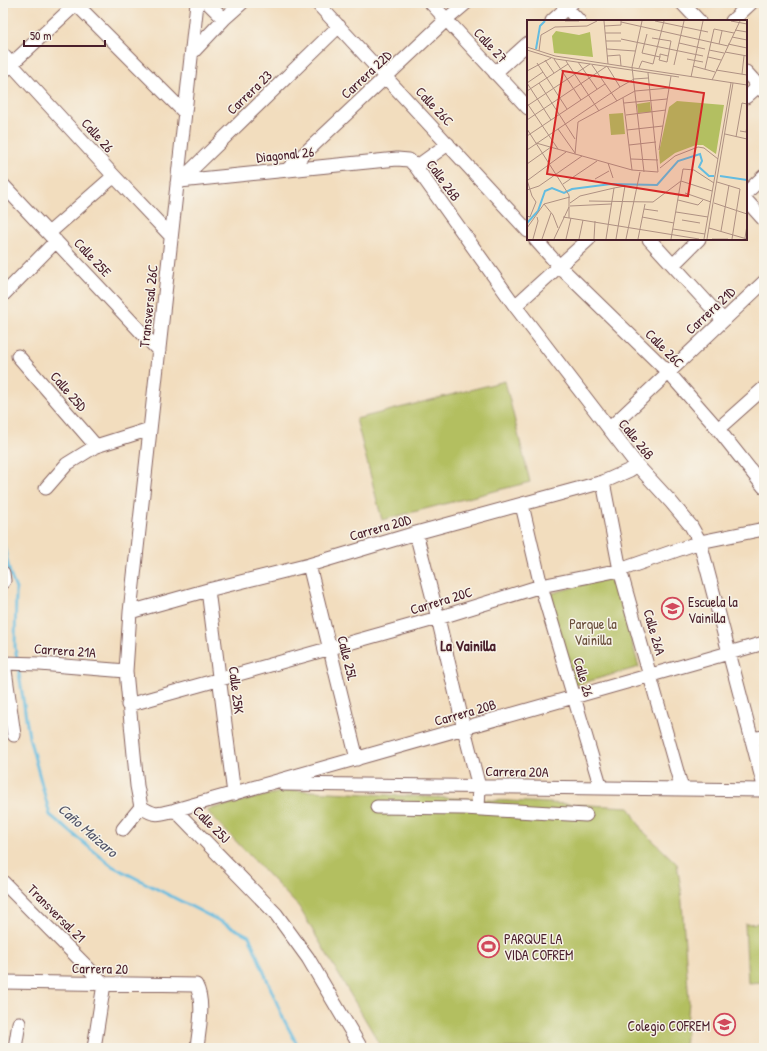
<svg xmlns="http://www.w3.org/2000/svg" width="767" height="1051" font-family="'Patrick Hand',sans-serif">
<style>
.green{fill:#b3bf61;stroke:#7e6f46}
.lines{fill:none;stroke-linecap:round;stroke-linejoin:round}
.stream{stroke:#63bce0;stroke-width:3}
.minor-casing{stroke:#85625e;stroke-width:15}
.minor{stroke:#fff;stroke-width:13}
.labels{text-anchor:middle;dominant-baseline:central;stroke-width:3;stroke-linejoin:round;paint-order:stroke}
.street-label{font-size:14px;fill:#4a1f2b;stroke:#f7f3e8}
.poi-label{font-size:14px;fill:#4a1f2b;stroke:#f7f3e8;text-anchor:start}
.park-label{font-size:14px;fill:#6a4f3b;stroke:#f7f3e8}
.neighbourhood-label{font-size:15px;font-weight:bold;fill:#4a1f2b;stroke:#f7f3e8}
.water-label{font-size:15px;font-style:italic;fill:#53566a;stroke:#f7f3e8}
.inset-river{fill:none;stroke:#63bce0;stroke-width:2}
.inset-road{fill:none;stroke:#af9183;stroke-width:1}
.view{fill:#d62828;fill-opacity:0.15;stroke:#d62828;stroke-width:2}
.inset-edge{fill:none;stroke:#4a1f2b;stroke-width:2}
</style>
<rect width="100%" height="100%" fill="#f7f3e8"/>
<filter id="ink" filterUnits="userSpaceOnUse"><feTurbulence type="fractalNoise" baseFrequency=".025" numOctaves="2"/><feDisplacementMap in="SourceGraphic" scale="8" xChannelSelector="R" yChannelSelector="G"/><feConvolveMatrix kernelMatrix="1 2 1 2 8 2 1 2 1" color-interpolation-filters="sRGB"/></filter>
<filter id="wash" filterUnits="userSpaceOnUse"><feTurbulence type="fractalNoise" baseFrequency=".012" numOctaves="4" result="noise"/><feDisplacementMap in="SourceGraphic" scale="16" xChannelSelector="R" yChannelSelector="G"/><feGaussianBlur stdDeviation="0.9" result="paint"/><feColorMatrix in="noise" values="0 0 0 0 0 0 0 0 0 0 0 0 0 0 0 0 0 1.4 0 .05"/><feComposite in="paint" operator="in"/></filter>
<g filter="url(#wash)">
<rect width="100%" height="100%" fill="#f2ddbe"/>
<path class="green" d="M 505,381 L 530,482 L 382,520 L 356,419 Z
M 613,576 L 639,667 L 572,686 L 546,595 Z
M 289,790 L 629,807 L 642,830 L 677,864 L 681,889 L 689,1002 L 685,1048 L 382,1048 L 299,907 L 206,810 Z
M 764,923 L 764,982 L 748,983 L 745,924 Z"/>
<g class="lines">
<path class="stream" d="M 3,473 L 3,478
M 3,541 L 10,574 L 16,589 L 15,647 L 17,659
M 18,667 L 29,737 L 50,815 L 112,866 L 249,936 L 283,1018 L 299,1048"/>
</g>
</g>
<g filter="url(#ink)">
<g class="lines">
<defs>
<path id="minor" d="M 75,3 L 185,113
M 197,3 L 130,612 L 126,671 L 137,786 L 141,807 C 156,817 159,814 175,810 L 764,643
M 208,3 L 224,19
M 317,3 L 528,231
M 431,3 L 528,108
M 562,3 L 579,21
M 682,3 L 699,21
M 552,21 L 572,3
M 732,21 L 751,3
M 192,53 L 224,19 L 242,3
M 3,55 L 114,176 L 171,236
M 3,72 L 77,3
M 746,72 L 764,92
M 495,73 L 528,43
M 746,97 L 764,81
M 416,167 L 448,144
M 288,169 L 446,20 L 466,3
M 180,181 L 339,26
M 177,183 L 180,181 L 397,159 L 409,160 L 416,167 L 515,306 L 637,465 L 671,502 L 691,526 L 700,542 L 764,786
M 3,185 L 159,351
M 746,193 L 764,176
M 746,200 L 764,220
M 49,233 L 114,176
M 535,239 L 559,266 L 668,372 L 718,429 L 764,487
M 649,239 L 723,320
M 673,265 L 699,239
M 3,295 L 56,241
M 515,306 L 589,239
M 18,356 L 96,446
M 609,429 L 764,282
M 718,429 L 764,388
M 603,482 L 620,570 L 682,789
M 46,488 L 67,464 L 96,446 L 150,429
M 522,505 L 541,586 L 601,788
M 416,533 L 438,618 L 464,729 L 479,787 L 478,809
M 309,565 L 357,759
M 3,573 L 4,581 L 3,582
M 208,590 L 234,794
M 130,612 L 208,590 L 309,565 L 416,533 L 603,482 L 630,470 L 637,465
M 3,663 L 40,664 L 126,671
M 4,663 L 14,735
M 128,705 L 438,618 L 541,586 L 620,570 L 700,542 L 764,529
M 751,739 L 764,737
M 284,784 L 764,790
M 377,807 L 464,808 L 586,815
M 175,810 L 276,914 L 308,958 L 361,1048
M 123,829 L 141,807
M 3,882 L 104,984 L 94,1048
M 3,982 L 196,985 C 205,1002 199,1029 197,1048
M 15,1048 L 19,1023"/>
</defs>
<use href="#minor" class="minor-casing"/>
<use href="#minor" class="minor"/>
</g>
</g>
<defs>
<symbol id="school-ring" viewBox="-11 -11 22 22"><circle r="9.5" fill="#f7f3e8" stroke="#d1495b" stroke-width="1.5"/><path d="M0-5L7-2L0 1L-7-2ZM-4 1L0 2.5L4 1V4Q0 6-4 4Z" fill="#d1495b"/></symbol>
<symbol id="stadium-ring" viewBox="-11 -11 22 22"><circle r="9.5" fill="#f7f3e8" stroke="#d1495b" stroke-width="1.5"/><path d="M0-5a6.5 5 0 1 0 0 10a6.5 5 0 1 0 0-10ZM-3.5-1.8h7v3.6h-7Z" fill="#d1495b"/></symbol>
<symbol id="university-ring" viewBox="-11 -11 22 22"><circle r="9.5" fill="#f7f3e8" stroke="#d1495b" stroke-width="1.5"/><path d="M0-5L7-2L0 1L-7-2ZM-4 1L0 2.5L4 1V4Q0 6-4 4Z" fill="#d1495b"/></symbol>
</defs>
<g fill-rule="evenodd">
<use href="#school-ring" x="660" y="596" width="25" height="25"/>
<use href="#stadium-ring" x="476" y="934" width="25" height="25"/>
<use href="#university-ring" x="712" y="1012" width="25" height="25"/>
</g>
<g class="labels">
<g class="street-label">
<text transform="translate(491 45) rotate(47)">Calle 27</text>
<text transform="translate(366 74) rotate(-43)">Carrera 22D</text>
<text transform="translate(249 92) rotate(-44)">Carrera 23</text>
<text transform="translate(435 106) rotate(47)">Calle 26C</text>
<text transform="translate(98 135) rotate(48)">Calle 26</text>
<text transform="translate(285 154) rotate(-6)">Diagonal 26</text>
<text transform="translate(444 180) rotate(54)">Calle 26B</text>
<text transform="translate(93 257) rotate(47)">Calle 25E</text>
<text transform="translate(148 306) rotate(-84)">Transversal 26C</text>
<text transform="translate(710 310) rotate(-43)">Carrera 21D</text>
<text transform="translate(665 348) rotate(45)">Calle 26C</text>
<text transform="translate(69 391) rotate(49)">Calle 25D</text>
<text transform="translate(637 439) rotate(51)">Calle 26B</text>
<text transform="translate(380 527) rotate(-16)">Carrera 20D</text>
<text transform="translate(441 600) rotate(-17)">Carrera 20C</text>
<text transform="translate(655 632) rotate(74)">Calle 26A</text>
<text transform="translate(65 650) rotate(4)">Carrera 21A</text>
<text transform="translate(348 658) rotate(76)">Calle 25L</text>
<text transform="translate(584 677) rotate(74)">Calle 26</text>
<text transform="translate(237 690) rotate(83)">Calle 25K</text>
<text transform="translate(465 712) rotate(-16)">Carrera 20B</text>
<text transform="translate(517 771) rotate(1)">Carrera 20A</text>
<text transform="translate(212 824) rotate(45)">Calle 25J</text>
<text transform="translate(57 913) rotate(45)">Transversal 21</text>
<text transform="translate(100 968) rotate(1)">Carrera 20</text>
</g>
<g class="poi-label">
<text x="688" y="601">Escuela la<tspan x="688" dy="16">Vainilla</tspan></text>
<text x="504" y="938">PARQUE LA<tspan x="504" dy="16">VIDA COFREM</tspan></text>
<text x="710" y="1025" text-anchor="end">Colegio COFREM</text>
</g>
<g class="park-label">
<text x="593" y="623">Parque la<tspan x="593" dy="16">Vainilla</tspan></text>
</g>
<g class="neighbourhood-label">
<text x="468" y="645">La Vainilla</text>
</g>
<g class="water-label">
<text transform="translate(88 830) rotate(41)">Caño Maizaro</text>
</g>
</g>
<g transform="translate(527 20)">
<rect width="220" height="220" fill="#f2ddbe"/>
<path d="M 29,11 L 52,15 L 63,12 L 66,37 L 27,33 L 25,16 ZM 150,81 L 197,85 L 189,134 L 176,125 L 169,125 L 148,133 L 133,144 L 132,132 L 142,87 ZM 123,82 L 124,92 L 111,93 L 110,84 ZM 96,93 L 98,114 L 84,115 L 82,94 Z" fill="#b3bf61"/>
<path class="inset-river" d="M 9,29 L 13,6 L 18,1M 193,156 L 220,160M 0,203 L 11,191 L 18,171 L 25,168 L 37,173 L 45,169 L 84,164 L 130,165 L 151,141 L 173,134 L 175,141 L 172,147 L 182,156 L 187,156"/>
<path class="inset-road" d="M 38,1 L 52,1M 77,1 L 81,44M 115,1 L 105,47 L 117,152M 128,1 L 181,12M 204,1 L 220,4M 94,2 L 201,26M 78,6 L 94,5 L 94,1M 208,10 L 220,12M 78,13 L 94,13M 120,14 L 115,33 L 133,37 L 133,34 L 141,36M 205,17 L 220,20M 125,18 L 144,21 L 140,42 L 132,40 L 133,37M 94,19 L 176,36M 79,21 L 94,21M 152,23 L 178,29M 192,24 L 195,11M 201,24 L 220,28M 0,27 L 28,36 L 220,65M 80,29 L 108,31M 0,30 L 29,39 L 152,57M 182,30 L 197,33M 12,31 L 14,15 L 28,7 L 60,6 L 70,1M 198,32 L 220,36M 80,36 L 93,35 L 94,46M 181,37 L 194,40M 27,39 L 54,80M 160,39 L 176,42M 18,40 L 27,53M 39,41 L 72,91M 51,42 L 70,69M 10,43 L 40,89M 65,45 L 90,81M 147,45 L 157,1M 166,46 L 188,52M 112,48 L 115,41 L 126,44 L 137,1M 178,49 L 187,9 L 207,13M 189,50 L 220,55M 0,51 L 24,38M 215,54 L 217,36M 164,57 L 176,1M 185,60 L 213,1M 0,63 L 24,100M 0,63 L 16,52M 12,63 L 48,119M 0,71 L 41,44M 96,78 L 105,150M 0,83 L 31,129M 97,83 L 140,79M 0,86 L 63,44M 99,95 L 139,90M 0,100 L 80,46 L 93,67M 0,109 L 42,175 L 42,198M 31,109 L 48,133M 100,110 L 136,106M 213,111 L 219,112 L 220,106M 198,114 L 220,119M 0,116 L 78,64M 209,117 L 215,83 L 220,84M 9,123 L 105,150 L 131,152 L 121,53M 102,125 L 129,122M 0,130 L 93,67 L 107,59 L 121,58M 132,130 L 144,56M 48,134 L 51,102 L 108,71 L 142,68M 104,139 L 131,140M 81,143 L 86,158M 0,144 L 24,127M 133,148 L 148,136 L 171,127 L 177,128 L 191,139M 68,159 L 82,151M 0,160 L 5,176M 1,160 L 39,132M 190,162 L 213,169 L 205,219M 36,164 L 70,141M 0,170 L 12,166 L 55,136M 158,173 L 184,182M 151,180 L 171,185 L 176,180M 62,181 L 126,182 L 154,161 L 185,171M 43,183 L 53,176 L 87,168M 187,183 L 220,194M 17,184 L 26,195 L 31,208M 17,184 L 43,177M 43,186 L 84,184M 117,189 L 131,191M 149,192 L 181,197M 0,196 L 3,197 L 9,182 L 5,176M 36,197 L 172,219M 115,197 L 147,203M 155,200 L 173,203M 0,208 L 17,184M 182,208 L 220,219M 146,209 L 178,214M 194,211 L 202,165M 218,218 L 220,205M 6,219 L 11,201 L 10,197M 15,219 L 24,193M 27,219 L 42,187M 39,219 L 44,198M 52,219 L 56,200M 67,219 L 68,201M 79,219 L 87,168 L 98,166 L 89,219M 99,219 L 113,152M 111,219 L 118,184M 144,219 L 156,149 L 167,150 L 187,163M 177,219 L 204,63M 180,219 L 206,63M 185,219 L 201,219"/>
<path class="view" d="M 36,51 L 177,73 L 161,176 L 20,154 Z"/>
<rect width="220" height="220" class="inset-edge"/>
</g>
<rect width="767" height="1051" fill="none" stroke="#f7f3e8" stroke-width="16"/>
<path d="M24 40v6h81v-6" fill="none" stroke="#4a1f2b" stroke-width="2"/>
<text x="30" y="40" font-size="12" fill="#4a1f2b" stroke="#f7f3e8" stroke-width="3" paint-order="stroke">50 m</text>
</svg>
